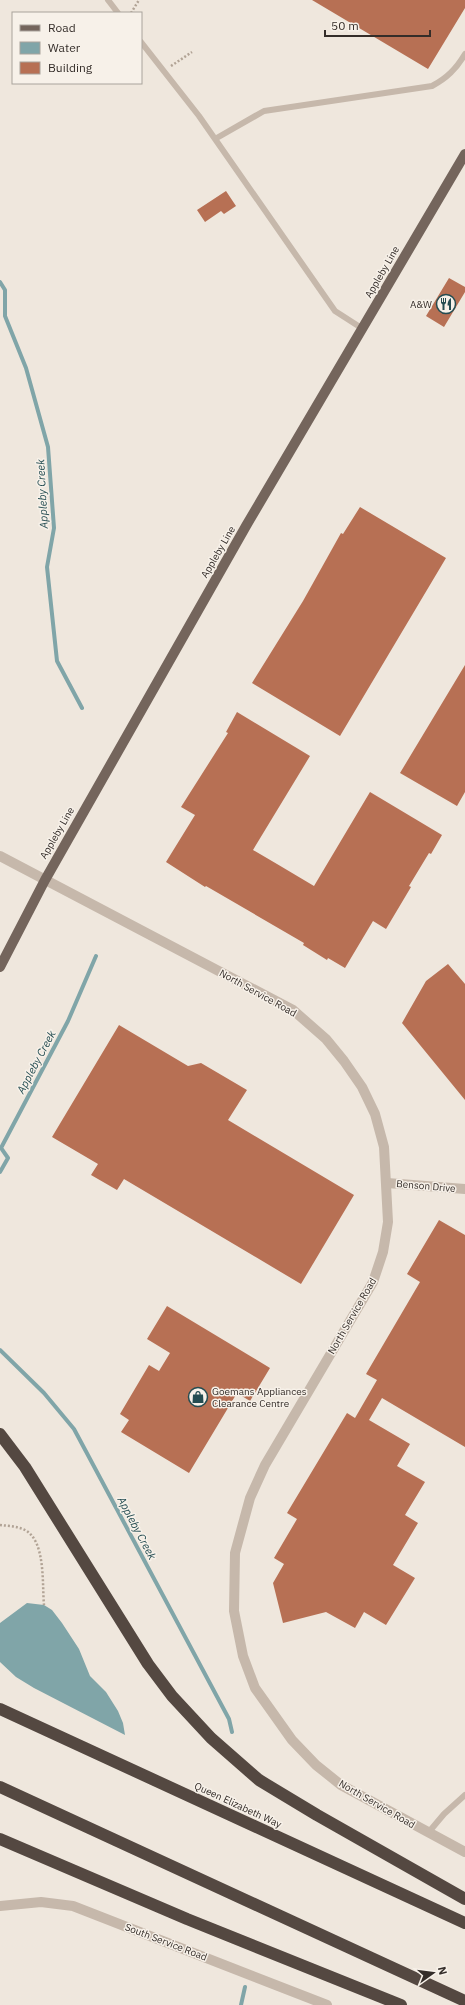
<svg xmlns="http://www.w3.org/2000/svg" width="465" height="2005" font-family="'IBM Plex Sans',sans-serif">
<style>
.water{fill:#80a5a8}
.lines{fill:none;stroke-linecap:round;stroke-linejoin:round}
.stream{stroke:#80a5a8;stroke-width:4}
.building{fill:#b77054}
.path{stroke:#b1a395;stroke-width:2.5;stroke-dasharray:2 2;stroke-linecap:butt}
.service{stroke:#c6b8ab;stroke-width:6}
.minor{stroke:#c6b8ab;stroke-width:10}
.tertiary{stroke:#c6b8ab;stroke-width:10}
.primary{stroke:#74655c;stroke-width:10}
.motorway{stroke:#544841;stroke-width:12}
.labels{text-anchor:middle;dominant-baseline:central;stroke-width:3;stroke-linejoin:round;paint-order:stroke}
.street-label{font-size:10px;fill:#342d29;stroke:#f7f1e9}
.poi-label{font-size:10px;fill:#342d29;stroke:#f7f1e9;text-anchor:end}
.water-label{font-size:11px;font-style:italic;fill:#244c51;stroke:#f7f1e9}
</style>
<rect width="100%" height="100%" fill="#efe7dd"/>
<path class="water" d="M 27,1603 L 44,1605 L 52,1610 L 62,1623 L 79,1649 L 90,1676 L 106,1692 L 118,1711 L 123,1723 L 125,1735 L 34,1688 L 16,1677 L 0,1662 L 0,1623 Z"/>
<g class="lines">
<path class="stream" d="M 0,282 L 5,290 L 5,316 L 26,368 L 48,447 L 54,528 L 47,567 L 57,661 L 82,708
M 0,1172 L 8,1158 L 1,1148 L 68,1021 L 96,956
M 0,1350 L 44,1393 L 74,1429 L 229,1719 L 232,1732
M 241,2005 L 245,1987"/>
</g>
<path class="building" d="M 312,0 L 465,0 L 465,8 L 428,69 Z
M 226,191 L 236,206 L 224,214 L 221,211 L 205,222 L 197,210 Z
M 449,278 L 465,287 L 465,292 L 444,327 L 426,316 Z
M 360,507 L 446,558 L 340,736 L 252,683 L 303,601 L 341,533 L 343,534 Z
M 465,665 L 465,792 L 457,806 L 400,773 Z
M 237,712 L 310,756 L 253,850 L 277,864 L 314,886 L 370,792 L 442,835 L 431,854 L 429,853 L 409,886 L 411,887 L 386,929 L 373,921 L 345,968 L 328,958 L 327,960 L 303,945 L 304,943 L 206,886 L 205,887 L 166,862 L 195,815 L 181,807 L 228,733 L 226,732 Z
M 448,964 L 465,984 L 465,1100 L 402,1023 L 426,981 Z
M 119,1025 L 188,1066 L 201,1063 L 247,1090 L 228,1120 L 354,1195 L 301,1284 L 124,1179 L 117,1190 L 91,1175 L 98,1164 L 52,1137 Z
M 439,1220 L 465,1235 L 465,1447 L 382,1398 L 369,1420 L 410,1444 L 397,1466 L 425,1482 L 405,1515 L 418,1523 L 393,1565 L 415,1578 L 386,1625 L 364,1612 L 355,1628 L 326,1612 L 283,1623 L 273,1583 L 284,1564 L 274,1558 L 297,1519 L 287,1513 L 347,1413 L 355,1418 L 377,1380 L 366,1374 L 420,1282 L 407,1274 Z
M 167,1306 L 270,1368 L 250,1401 L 237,1393 L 189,1473 L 121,1432 L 129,1420 L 120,1414 L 149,1365 L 159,1371 L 170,1353 L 147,1339 Z"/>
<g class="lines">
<path class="path" d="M 131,13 L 139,0
M 171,66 L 192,52
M 0,1525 C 8,1526 17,1526 25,1530 C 46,1541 42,1585 44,1605"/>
<path class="service" d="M 108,0 L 118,13
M 141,42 L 199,116 L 335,311 L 363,329
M 215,139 L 264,111 L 432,86 C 447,78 456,69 465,54
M 428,1833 L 444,1814 L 465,1795"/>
<path class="minor" d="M 387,1183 L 465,1189"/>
<path class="tertiary" d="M 0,856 L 293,1010 L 326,1039 L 344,1061 L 362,1087 L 375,1114 L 384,1147 L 388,1222 L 383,1252 L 373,1282 L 265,1465 L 250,1498 L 235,1553 L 234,1611 L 243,1656 L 255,1688 L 292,1740 L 316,1765 L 341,1785 L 465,1852
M 0,1906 L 41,1902 L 73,1906 L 327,2005"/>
<path class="primary" d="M 0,967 L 45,880 L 246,526 L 465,154"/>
<path class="motorway" d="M 0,1434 L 25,1467 L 148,1664 L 172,1696 L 211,1738 L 259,1780 L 317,1815 L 465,1899
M 0,1709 L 465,1923
M 0,1787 L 465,2001
M 0,1839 L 187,1919 L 401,2005"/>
</g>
<defs>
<symbol id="restaurant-ring" viewBox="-11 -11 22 22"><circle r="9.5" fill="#f7f1e9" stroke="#244c51" stroke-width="1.5"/><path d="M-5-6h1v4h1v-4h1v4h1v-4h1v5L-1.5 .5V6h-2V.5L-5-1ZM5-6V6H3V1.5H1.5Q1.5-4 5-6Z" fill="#244c51"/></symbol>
<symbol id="shop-ring" viewBox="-11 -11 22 22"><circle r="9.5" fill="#f7f1e9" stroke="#244c51" stroke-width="1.5"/><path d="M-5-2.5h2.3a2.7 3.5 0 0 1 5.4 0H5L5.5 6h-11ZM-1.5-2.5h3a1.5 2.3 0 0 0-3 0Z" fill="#244c51"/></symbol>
</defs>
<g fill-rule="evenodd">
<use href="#restaurant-ring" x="435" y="293" width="22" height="22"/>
<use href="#shop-ring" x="187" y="1386" width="22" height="22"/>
</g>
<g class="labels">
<g class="street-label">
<text transform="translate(382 272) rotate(-60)">Appleby Line</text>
<text transform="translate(218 552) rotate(-60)">Appleby Line</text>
<text transform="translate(57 833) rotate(-60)">Appleby Line</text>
<text transform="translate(258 993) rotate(29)">North Service Road</text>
<text transform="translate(426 1186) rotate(5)">Benson Drive</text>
<text transform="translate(352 1316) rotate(-60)">North Service Road</text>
<text transform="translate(377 1804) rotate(30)">North Service Road</text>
<text transform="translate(238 1805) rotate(25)">Queen Elizabeth Way</text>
<text transform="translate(166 1942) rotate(21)">South Service Road</text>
</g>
<g class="poi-label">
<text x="432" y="304">A&amp;W</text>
<text x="212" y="1391" text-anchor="start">Goemans Appliances<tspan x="212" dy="12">Clearance Centre</tspan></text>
</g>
<g class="water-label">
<text transform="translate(42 494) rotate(-93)">Appleby Creek</text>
<text transform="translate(36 1062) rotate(-62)">Appleby Creek</text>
<text transform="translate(137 1528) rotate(62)">Appleby Creek</text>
</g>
</g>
<rect x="12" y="12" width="130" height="72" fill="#f7f1e9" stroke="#a9a39c"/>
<rect x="20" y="25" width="20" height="6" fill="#74655c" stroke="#a9a39c"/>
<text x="48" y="32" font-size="12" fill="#342d29">Road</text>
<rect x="20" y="42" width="20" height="12" fill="#80a5a8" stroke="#a9a39c"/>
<text x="48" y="52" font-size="12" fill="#342d29">Water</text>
<rect x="20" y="62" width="20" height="12" fill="#b77054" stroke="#a9a39c"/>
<text x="48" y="72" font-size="12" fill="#342d29">Building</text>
<g transform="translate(433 1973) rotate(76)" stroke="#f7f1e9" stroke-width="3" paint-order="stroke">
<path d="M0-3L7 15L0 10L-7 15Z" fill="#342d29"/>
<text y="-6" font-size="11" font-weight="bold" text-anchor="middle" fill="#342d29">N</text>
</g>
<path d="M325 30v6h105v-6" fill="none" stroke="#342d29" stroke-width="2"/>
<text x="331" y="30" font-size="12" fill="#342d29" stroke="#f7f1e9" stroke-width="3" paint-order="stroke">50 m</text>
</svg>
